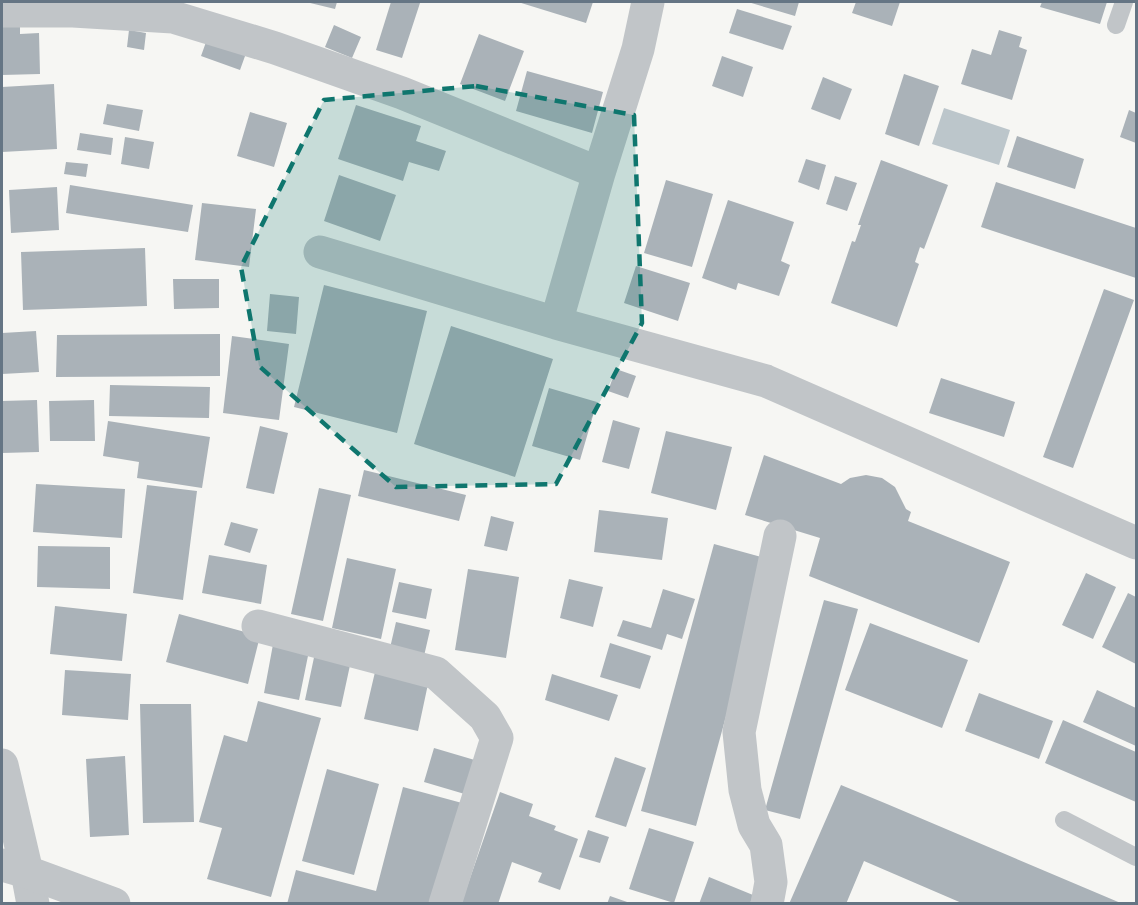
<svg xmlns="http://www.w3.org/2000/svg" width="1138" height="905" font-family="'Open Sans',sans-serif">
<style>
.water{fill:#bcc6cb}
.building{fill:#aab2b8}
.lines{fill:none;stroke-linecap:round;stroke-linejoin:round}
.service{stroke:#c1c5c8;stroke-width:18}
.minor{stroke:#c1c5c8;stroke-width:33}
.tertiary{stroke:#c1c5c8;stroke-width:33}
.marked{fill:#0f766e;fill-opacity:0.2;stroke:#0f766e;stroke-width:4.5;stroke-dasharray:12 8;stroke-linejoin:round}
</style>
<rect width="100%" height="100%" fill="#f6f6f3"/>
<path class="water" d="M 944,108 L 1010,130 L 999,165 L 932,144 Z"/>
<path class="building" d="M 306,2 L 337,2 L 335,9 Z
M 391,2 L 420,3 L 402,58 L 376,50 Z
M 518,2 L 593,2 L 586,23 Z
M 748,2 L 799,2 L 795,16 Z
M 856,2 L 900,2 L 892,26 L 852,13 Z
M 1042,2 L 1107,2 L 1100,24 L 1040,7 Z
M 737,9 L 792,26 L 783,50 L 729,33 Z
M 20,19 L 20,34 L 39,33 L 40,74 L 2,75 L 2,20 Z
M 334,25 L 361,37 L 352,58 L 325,47 Z
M 129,30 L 146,33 L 144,50 L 127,47 Z
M 999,30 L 1022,37 L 1019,47 L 1027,50 L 1012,100 L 961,84 L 972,49 L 991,55 Z
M 210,31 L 249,45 L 240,70 L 201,56 Z
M 479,34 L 524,51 L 505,101 L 460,84 Z
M 722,56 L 753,67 L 743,97 L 712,86 Z
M 527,71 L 603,92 L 592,133 L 516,111 Z
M 904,74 L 939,86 L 919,146 L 885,134 Z
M 823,77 L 852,89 L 840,120 L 811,109 Z
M 54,84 L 57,149 L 2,152 L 2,87 Z
M 107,104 L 143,110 L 139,131 L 103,124 Z
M 356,105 L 421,126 L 416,141 L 446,151 L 439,171 L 409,162 L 403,181 L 338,159 Z
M 1129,110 L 1136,113 L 1136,143 L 1120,137 Z
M 250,112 L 287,123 L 274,167 L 237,156 Z
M 80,133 L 113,138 L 111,155 L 77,150 Z
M 1017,136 L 1084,159 L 1075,189 L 1007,167 Z
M 125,137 L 154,142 L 149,169 L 121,164 Z
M 806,159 L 826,165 L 819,190 L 798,182 Z
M 881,160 L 948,185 L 924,249 L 920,247 L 915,262 L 919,264 L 897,327 L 831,303 L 852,241 L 855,242 L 861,225 L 858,225 Z
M 66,162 L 88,164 L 86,177 L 64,174 Z
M 339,175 L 396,195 L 380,241 L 324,221 Z
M 835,176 L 857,183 L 847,211 L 826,204 Z
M 666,180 L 713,194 L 692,267 L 644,253 Z
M 996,182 L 1136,228 L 1136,278 L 981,227 Z
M 70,185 L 193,205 L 188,232 L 66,213 Z
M 57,187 L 59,230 L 11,233 L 9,190 Z
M 728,200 L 794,222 L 781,261 L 790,265 L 779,296 L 738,283 L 736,290 L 702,278 Z
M 202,203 L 256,209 L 249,267 L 195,260 Z
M 145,248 L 147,306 L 23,310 L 21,252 Z
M 636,266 L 690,283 L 678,321 L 624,303 Z
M 173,279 L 219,279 L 219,308 L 174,309 Z
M 324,285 L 427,311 L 397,433 L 294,407 Z
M 1104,289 L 1134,300 L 1073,468 L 1043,457 Z
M 270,294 L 299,297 L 296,334 L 267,331 Z
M 451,326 L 553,359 L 515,477 L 414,444 Z
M 36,331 L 39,372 L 2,374 L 2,333 Z
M 220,334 L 220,376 L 56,377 L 57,335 Z
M 232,336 L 289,344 L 279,420 L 223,413 Z
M 616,369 L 636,376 L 628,398 L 608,391 Z
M 941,378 L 1015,402 L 1004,437 L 929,413 Z
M 110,385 L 210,387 L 209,418 L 109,416 Z
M 549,388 L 597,402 L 580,460 L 532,446 Z
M 37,400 L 39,452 L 2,453 L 2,401 Z
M 94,400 L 95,441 L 50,441 L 49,401 Z
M 613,420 L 640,428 L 629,469 L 602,462 Z
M 108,421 L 210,437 L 202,488 L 137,478 L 139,462 L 103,456 Z
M 260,426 L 288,433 L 274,494 L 246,488 Z
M 666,431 L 732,447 L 716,510 L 651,493 Z
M 764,455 L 841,484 L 850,478 L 866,475 L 882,478 L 895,487 L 906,509 L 911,512 L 908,521 L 1010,562 L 979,643 L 809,576 L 820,538 L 745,515 Z
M 364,470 L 466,495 L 459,521 L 358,496 Z
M 36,484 L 125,489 L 122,538 L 33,532 Z
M 147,485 L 197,491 L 183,600 L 133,593 Z
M 319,488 L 351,495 L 323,621 L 291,614 Z
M 599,510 L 668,518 L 662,560 L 594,552 Z
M 491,516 L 514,522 L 507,551 L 484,546 Z
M 231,522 L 258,529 L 250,553 L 224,545 Z
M 714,544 L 769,559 L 696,826 L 641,811 Z
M 38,546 L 110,547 L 110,589 L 37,587 Z
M 209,555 L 267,565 L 261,604 L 202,593 Z
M 347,558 L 396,569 L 381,639 L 332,628 Z
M 468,569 L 519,577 L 506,658 L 455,650 Z
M 1086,573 L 1116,587 L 1093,639 L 1062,625 Z
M 569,579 L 603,587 L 593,627 L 560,618 Z
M 399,582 L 432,589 L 426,619 L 392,612 Z
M 663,589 L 695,599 L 682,639 L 667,634 L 662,650 L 617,636 L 623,620 L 651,628 Z
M 1128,593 L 1136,597 L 1136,664 L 1102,647 Z
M 824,600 L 858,609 L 800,819 L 765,810 Z
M 55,606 L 127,614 L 122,661 L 50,654 Z
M 179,614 L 260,636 L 248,684 L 166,662 Z
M 396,622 L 430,630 L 424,656 L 390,648 Z
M 870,623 L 968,660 L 942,728 L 845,690 Z
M 274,639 L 310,646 L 299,700 L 264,693 Z
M 610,643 L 651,656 L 640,689 L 600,677 Z
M 316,648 L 352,656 L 341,707 L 305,700 Z
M 65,670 L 131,674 L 128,720 L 62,715 Z
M 375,672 L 428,684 L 418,731 L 364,719 Z
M 552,674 L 618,695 L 609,721 L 545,700 Z
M 1097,690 L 1136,708 L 1136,746 L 1083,722 Z
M 979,693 L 1053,721 L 1039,759 L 965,731 Z
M 258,701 L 321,718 L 271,897 L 207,879 L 222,828 L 199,822 L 224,735 L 247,742 Z
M 140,704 L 191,704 L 194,822 L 143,823 Z
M 1063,720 L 1136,752 L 1136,802 L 1045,763 Z
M 434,748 L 478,761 L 468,795 L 424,782 Z
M 125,756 L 129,835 L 90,837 L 86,759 Z
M 615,757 L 646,768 L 626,827 L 595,817 Z
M 327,769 L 379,784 L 354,875 L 302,861 Z
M 841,785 L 887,804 L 1123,904 L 964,904 L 864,861 L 846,904 L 789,904 Z
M 403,787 L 462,803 L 436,904 L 287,904 L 296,870 L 376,891 Z
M 500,792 L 533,804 L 529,816 L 556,826 L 554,830 L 578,839 L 560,890 L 538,882 L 542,873 L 512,862 L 498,904 L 461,904 Z
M 649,828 L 694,842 L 674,903 L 629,889 Z
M 588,830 L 609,837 L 600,863 L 579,857 Z
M 709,877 L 753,895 L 750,904 L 699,904 Z
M 610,896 L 630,903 L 630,904 L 607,904 Z"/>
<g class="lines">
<path class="service" d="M 1116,25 L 1124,2
M 1064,820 L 1136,857"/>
<path class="minor" d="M 2,11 L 73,11 L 173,17 L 275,48 L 402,93 L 599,173
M 320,252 L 556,323 L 766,381 L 1136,543
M 556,323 L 599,173 L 638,49 L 648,2
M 258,626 L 436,673 L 485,717 L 497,738 L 445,904
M 27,872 L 33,904
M 767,904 L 771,882 L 766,845 L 754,825 L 745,790 L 739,732 L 780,536"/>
<path class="tertiary" d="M 2,765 L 27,872
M 2,865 L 27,872 L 114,904"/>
</g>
<path class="marked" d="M 476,86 L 634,115 L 642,323 L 556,484 L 396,487 L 259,366 L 241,267 L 324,100 Z"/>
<rect width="1138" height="905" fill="none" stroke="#657584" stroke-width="6"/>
</svg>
